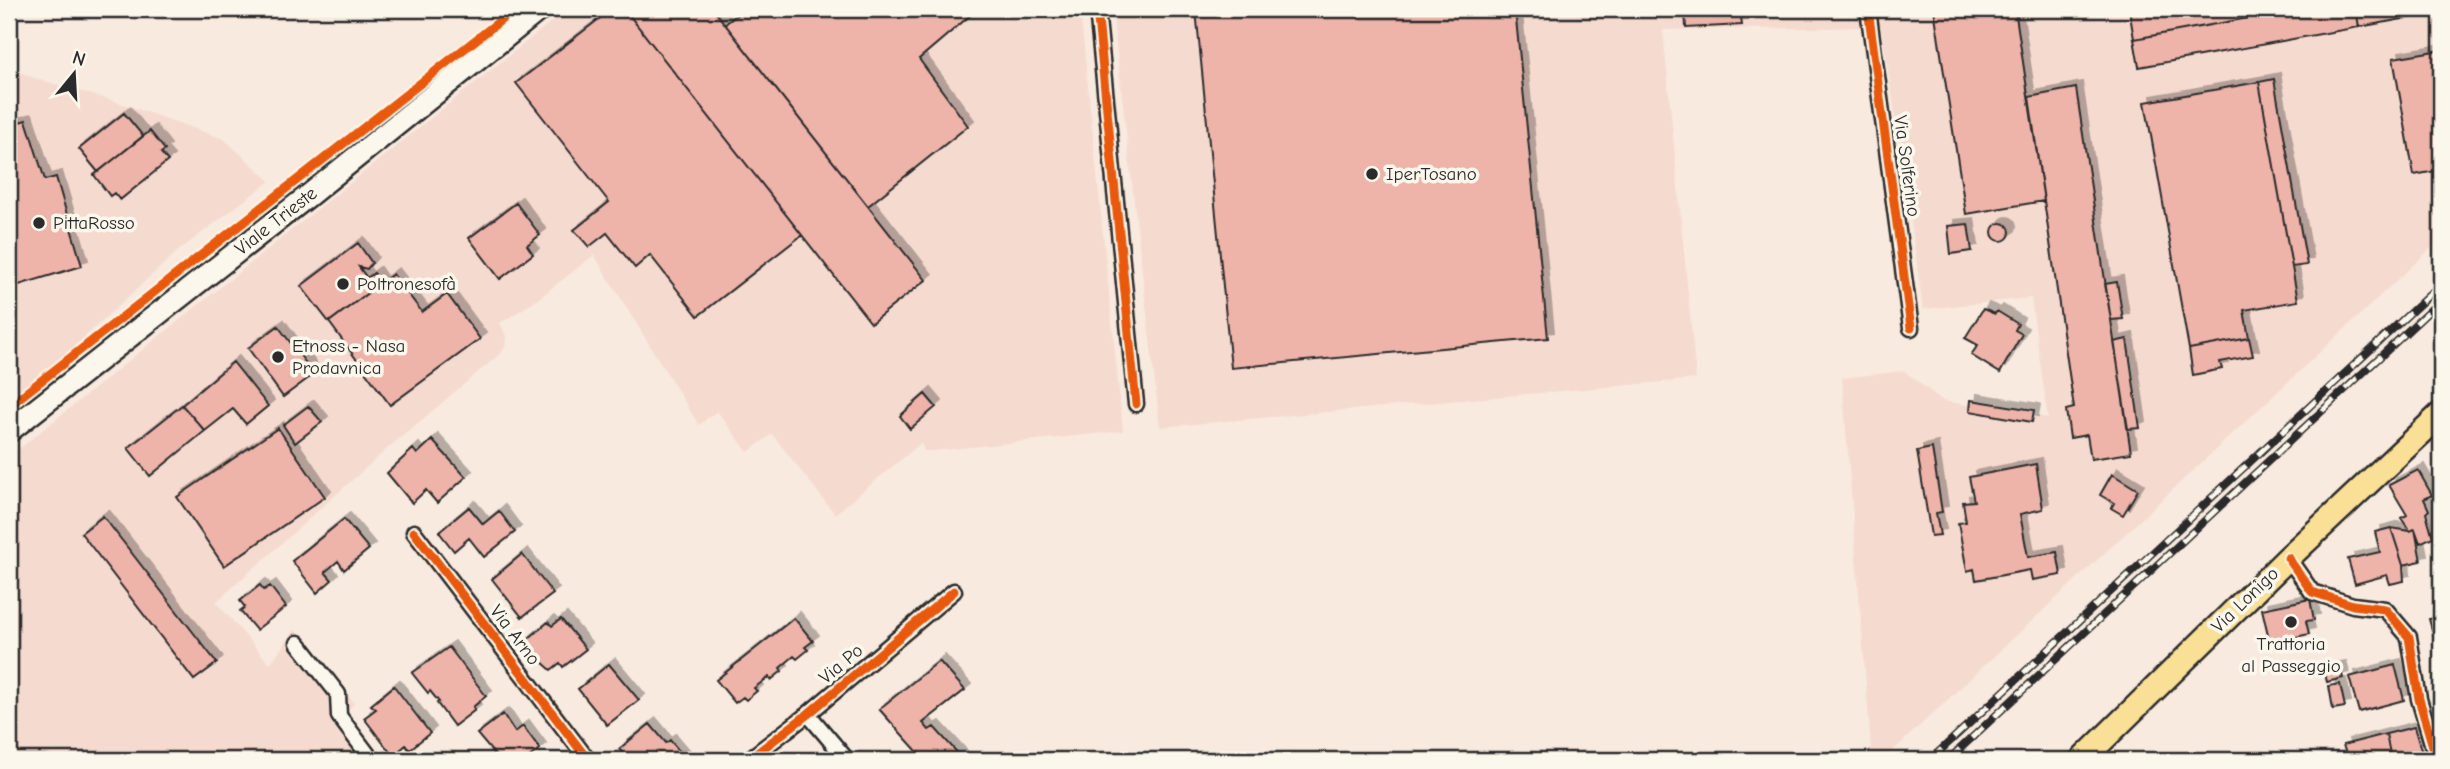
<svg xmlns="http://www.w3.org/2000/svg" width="2450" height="769" font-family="'Comic Neue',sans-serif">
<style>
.built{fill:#f5dacf}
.building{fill:#eeb4aa;stroke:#2b2b2b;stroke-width:2;filter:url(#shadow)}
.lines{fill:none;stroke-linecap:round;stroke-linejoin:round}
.minor-casing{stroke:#2b2b2b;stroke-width:19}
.secondary-casing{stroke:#2b2b2b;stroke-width:26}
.primary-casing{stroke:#2b2b2b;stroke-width:28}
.minor{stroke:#fbf7ec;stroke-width:14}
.secondary{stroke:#fbf7ec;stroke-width:21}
.primary{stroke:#fadf96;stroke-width:23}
.rail-casing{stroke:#2b2b2b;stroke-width:8}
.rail{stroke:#fbf7ec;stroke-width:5;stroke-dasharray:16;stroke-linecap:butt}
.cycleway-casing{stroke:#fbf7ec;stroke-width:13}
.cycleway{stroke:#e8590c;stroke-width:9}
.poi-dot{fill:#2b2b2b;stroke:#fbf7ec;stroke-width:2.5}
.labels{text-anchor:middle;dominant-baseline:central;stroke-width:7;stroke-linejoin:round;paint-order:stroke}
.street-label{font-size:19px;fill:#2b2b2b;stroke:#fbf7ec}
.poi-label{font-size:19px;fill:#2b2b2b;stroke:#fbf7ec;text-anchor:start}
</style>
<defs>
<filter id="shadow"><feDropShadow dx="6" dy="-6" stdDeviation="0" flood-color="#0004"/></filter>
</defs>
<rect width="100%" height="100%" fill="#f8eadf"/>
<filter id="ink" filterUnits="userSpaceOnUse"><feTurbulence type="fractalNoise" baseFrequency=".0143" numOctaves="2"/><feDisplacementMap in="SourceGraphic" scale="14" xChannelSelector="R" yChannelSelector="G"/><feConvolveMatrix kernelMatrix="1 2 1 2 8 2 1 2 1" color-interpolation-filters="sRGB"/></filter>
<g filter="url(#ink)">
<path class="built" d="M 567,9 L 1080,9 L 1123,431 L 932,451 L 924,451 L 921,443 L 835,514 L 772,434 L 748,452 L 717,411 L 699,425 L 594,255 L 534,302 L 500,323 L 507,338 L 506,345 L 501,353 L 387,449 L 216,602 L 270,664 L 295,630 L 336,682 L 342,685 L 354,704 L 335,720 L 366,760 L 9,760 L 9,457 Z
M 1112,9 L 2441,9 L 2441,239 L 1883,760 L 1872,760 L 1842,378 L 1904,371 L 1943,401 L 2048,418 L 2031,298 L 1923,309 L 1901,150 L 1881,27 L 1663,30 L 1696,379 L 1160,427 Z
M 9,67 L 34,78 L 114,101 L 224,139 L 270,181 L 178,251 L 11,404 L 9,394 Z"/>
<path class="building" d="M 612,9 L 630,9 L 626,11 L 802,235 L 698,316 L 650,255 L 635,268 L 607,233 L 589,247 L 574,230 L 609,202 L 516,83 Z
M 630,9 L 713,9 L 926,280 L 871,323 L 626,11 Z
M 745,9 L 970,9 L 973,13 L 919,59 L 968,126 L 868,206 L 725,24 Z
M 1207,9 L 1515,9 L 1548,338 L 1231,368 L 1196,10 Z
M 1714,9 L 1740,9 L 1742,25 L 1686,28 L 1685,10 Z
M 1934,9 L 2015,9 L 2044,201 L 1966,214 Z
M 2129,9 L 2297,9 L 2134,39 Z
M 2297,9 L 2356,9 L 2359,27 L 2139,67 L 2134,39 Z
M 2356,9 L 2441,9 L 2441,12 L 2359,27 Z
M 2441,50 L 2441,170 L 2414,175 L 2393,58 Z
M 2274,79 L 2307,265 L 2292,267 L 2259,82 Z
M 2259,82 L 2298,301 L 2244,310 L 2249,338 L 2189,349 L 2145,102 Z
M 2076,88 L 2131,453 L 2091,459 L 2087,435 L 2070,438 L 2066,410 L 2074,408 L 2029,97 Z
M 124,113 L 143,136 L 98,172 L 79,149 Z
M 26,120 L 45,180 L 56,177 L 82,266 L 9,288 L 9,125 Z
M 150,131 L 165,150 L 161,153 L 168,161 L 120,200 L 114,193 L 110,196 L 94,175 Z
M 516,203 L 540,235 L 527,245 L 533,254 L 500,279 L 469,238 Z
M1992 232a9 9 0 1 1 18 0a9 9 0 1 1-18 0Z
M 1968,224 L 1972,251 L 1951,254 L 1948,226 Z
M 358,243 L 372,263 L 367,269 L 359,267 L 367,278 L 374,273 L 381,283 L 329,322 L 301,286 Z
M 393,274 L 422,312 L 447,294 L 480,339 L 390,405 L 329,322 Z
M 2117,282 L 2123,319 L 2111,320 L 2105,284 Z
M 1983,309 L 1995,314 L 1997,311 L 2018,324 L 2015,330 L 2022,334 L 2000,373 L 1971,355 L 1978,345 L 1965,338 Z
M 278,326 L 314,374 L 283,397 L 248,348 Z
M 2249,338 L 2253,356 L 2220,362 L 2222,369 L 2193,375 L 2189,349 Z
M 2127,339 L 2140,428 L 2128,429 L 2114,342 Z
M 233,362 L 268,406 L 246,424 L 233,409 L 205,431 L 182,405 Z
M 925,394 L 936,407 L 910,429 L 900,416 Z
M 1971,400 L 2034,410 L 2032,422 L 1970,411 Z
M 182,405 L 205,431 L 150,476 L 128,448 Z
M 308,406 L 322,422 L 295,443 L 283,425 Z
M 278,428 L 325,497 L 224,566 L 177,497 Z
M 432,440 L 466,477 L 437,503 L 426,490 L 412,503 L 387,473 L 413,449 L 417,454 Z
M 1932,448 L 1942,512 L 1936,513 L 1940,535 L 1931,536 L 1917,451 Z
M 2036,464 L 2043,509 L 2020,514 L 2028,557 L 2057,552 L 2061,575 L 2032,580 L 2030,570 L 1976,580 L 1974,569 L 1967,571 L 1958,523 L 1966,522 L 1963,502 L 1974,501 L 1969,477 Z
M 2418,470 L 2432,495 L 2424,499 L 2429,510 L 2426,513 L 2433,537 L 2420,543 L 2415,529 L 2410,531 L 2401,518 L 2407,515 L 2389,485 Z
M 2112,474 L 2138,490 L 2123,515 L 2111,508 L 2114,503 L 2100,495 Z
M 469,507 L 483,524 L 499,511 L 515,532 L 484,557 L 469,538 L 454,551 L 439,532 Z
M 103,516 L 217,663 L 194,680 L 81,533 Z
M 344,519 L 369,549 L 344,570 L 338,561 L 325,572 L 332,580 L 317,593 L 292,561 Z
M 2391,528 L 2410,531 L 2415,529 L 2421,561 L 2403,565 Z
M 2391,528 L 2403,565 L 2404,581 L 2390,584 L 2387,575 L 2355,584 L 2348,559 L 2380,552 L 2375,532 Z
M 522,554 L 553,594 L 522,617 L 492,579 Z
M 260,585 L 264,590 L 270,586 L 286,607 L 256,630 L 240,611 L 245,607 L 240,601 Z
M 2310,599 L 2314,620 L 2306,621 L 2309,634 L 2270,643 L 2262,609 Z
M 2441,617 L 2441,638 L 2435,640 L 2429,619 Z
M 794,618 L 813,641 L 805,647 L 808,650 L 797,659 L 794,656 L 780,668 L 782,671 L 771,680 L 769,677 L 754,688 L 757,691 L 746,700 L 743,697 L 735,703 L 716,680 Z
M 561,619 L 586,649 L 563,667 L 560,663 L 551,670 L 542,662 L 538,664 L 522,644 L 548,622 L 552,626 Z
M 449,647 L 486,696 L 473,707 L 475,710 L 454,726 L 437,703 L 439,702 L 430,691 L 428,693 L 412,673 Z
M 939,661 L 965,690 L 923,723 L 929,730 L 934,727 L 964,760 L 925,760 L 879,709 Z
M 609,664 L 639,700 L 607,725 L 578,689 Z
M 2395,665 L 2404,700 L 2359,712 L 2349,677 Z
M 2340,667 L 2343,678 L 2327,682 L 2324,670 Z
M 2340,684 L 2345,707 L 2333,709 L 2329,686 Z
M 394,686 L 430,733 L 409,750 L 406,745 L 393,756 L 364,718 L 376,709 L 371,705 Z
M 503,714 L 515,732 L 523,726 L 540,749 L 528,758 L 531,760 L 499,760 L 477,734 Z
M 650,724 L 666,743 L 670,740 L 687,760 L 628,760 L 619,749 Z
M 2414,727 L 2424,760 L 2391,760 L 2386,734 Z
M 2386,734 L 2391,759 L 2348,760 L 2343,745 Z"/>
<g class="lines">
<defs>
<path id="minor" d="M 1097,9 L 1136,404
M 1868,9 L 1911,328
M 414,532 L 588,760
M 2288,558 L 2312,592 L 2353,605 L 2385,609 L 2409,637 L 2419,699 L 2437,760
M 298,643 L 338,694 L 339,716 L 372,760
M 808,714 L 847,760
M 748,760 L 808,714 L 954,591"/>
<path id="secondary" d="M 9,431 L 308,196 L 540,9"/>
<path id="primary" d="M 2082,760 L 2288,558 L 2441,414"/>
</defs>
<use href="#minor" class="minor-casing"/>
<use href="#secondary" class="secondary-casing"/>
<use href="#primary" class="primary-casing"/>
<use href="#minor" class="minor"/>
<use href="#secondary" class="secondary"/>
<use href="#primary" class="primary"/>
<defs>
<path id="rail" d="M 1930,760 L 2441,284
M 1948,760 L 2441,300"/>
</defs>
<use href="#rail" class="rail-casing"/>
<use href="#rail" class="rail"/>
<defs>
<path id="cycleway" d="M 1097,9 L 1136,404
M 1868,9 L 1911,328
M 9,406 L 515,9
M 414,532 L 588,760
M 2288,558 L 2312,592 L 2353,605 L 2385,609 L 2409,637 L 2419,699 L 2437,760
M 748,760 L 808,714 L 954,591"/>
</defs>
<use href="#cycleway" class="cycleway-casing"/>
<use href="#cycleway" class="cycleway"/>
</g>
</g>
<g class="poi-dot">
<circle cx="1372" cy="174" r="7"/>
<circle cx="39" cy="223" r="7"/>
<circle cx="343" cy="284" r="7"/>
<circle cx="278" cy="357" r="7"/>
<circle cx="2291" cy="622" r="7"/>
</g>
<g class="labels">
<g class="street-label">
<text transform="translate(1907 166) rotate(82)">Via Solferino</text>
<text transform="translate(276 221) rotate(-38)">Viale Trieste</text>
<text transform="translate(2245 600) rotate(-44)">Via Lonigo</text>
<text transform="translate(515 635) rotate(53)">Via Arno</text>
<text transform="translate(841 664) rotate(-40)">Via Po</text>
</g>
<g class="poi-label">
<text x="1386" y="174">IperTosano</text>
<text x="53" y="223">PittaRosso</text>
<text x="357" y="284">Poltronesofà</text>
<text x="292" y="346">Etnoss - Nasa<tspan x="292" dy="22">Prodavnica</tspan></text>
<text x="2291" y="644" text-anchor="middle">Trattoria<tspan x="2291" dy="22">al Passeggio</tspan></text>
</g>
</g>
<rect width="2450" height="769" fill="none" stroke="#fbf7ec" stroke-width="35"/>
<rect x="18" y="18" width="2415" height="734" fill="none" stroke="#2b2b2b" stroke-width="2.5" filter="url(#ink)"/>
<g transform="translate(74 74) rotate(18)" stroke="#fbf7ec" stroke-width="5" paint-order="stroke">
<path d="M0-5L12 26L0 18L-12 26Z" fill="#2b2b2b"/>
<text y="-10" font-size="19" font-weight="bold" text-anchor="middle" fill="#2b2b2b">N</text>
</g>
</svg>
